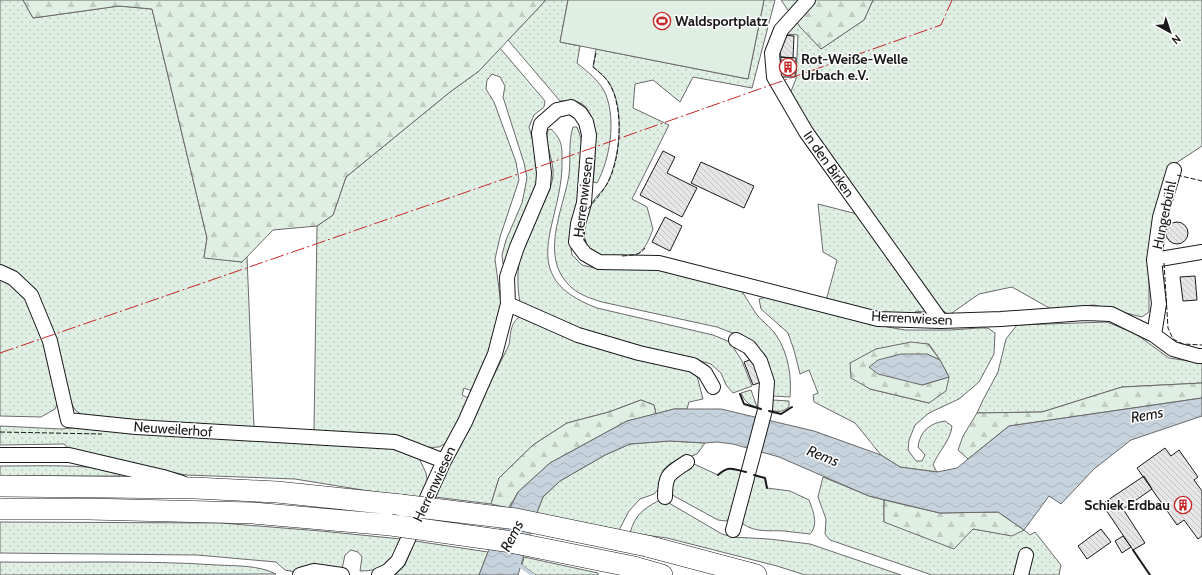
<svg xmlns="http://www.w3.org/2000/svg" width="1202" height="575" font-family="Cabin,sans-serif">
<style>
.grass{fill:url(#grass-dots);stroke:#6a6a6a;fill-rule:evenodd}
.forest{fill:url(#forest-firs);stroke:#6a6a6a}
.park{fill:#e0efe3;stroke:#6a6a6a}
.water{fill:url(#water-waves);stroke:#6a6a6a}
.lines{fill:none;stroke-linecap:round;stroke-linejoin:round}
.stream{stroke:#c6d2dc;stroke-width:3.5}
.building{fill:url(#building-back-hatch);stroke:#1a1a1a}
.minor-casing{stroke:#1a1a1a;stroke-width:16}
.highway-casing{stroke:#1a1a1a;stroke-width:22}
.minor{stroke:#fff;stroke-width:14}
.highway{stroke:#fff;stroke-width:21}
.highway-bridge-casing{stroke:#1a1a1a;stroke-width:22;stroke-linecap:butt}
.highway-bridge{stroke:#fff;stroke-width:21}
.fence{stroke:#1a1a1a;stroke-width:1;stroke-dasharray:5 2;stroke-linecap:butt}
.wall{stroke:#1a1a1a;stroke-width:2}
.power{stroke:#c62828;stroke-width:1;stroke-dasharray:14 3 2 3;stroke-linecap:butt}
.labels{text-anchor:middle;dominant-baseline:central;stroke-width:3;stroke-linejoin:round;paint-order:stroke}
.poi-label{font-size:14px;font-weight:bold;fill:#1a1a1a;stroke:#fff;text-anchor:start}
.street-label{font-size:14px;fill:#1a1a1a;stroke:#fff}
.water-label{font-size:15px;font-style:italic;fill:#1a1a1a;stroke:#fff}
</style>
<defs>
<pattern id="grass-dots" width="8" height="8" patternUnits="userSpaceOnUse"><rect width="8" height="8" fill="#e0efe3"/><path d="M2 2h.1M6 6h.1" fill="none" stroke="#c0ccc2" stroke-width="1.8" stroke-linecap="round"/></pattern>
<pattern id="forest-firs" width="22" height="20" patternUnits="userSpaceOnUse"><rect width="22" height="20" fill="#e0efe3"/><path d="M5 1l3.5 6h-7zM16 11l3.5 6h-7z" fill="#c0ccc2"/></pattern>
<pattern id="water-waves" width="16" height="10" patternUnits="userSpaceOnUse"><rect width="16" height="10" fill="#c6d2dc"/><path d="M0 5q4-4 8 0t8 0" fill="none" stroke="#aab4bc"/></pattern>
<pattern id="building-back-hatch" width="6" height="6" patternUnits="userSpaceOnUse"><rect width="6" height="6" fill="#e6e6e6"/><path d="M-1 5l2 2M0 0l6 6M5-1l2 2" fill="none" stroke="#c5c5c5"/></pattern>
</defs>
<rect width="100%" height="100%" fill="#fff"/>
<path class="grass" d="M 0,0 L 23,0 L 33,18 L 119,6 L 152,9 L 207,238 L 204,257 L 242,262 L 247,257 L 254,428 L 85,417 L 75,410 L 69,398 L 48,328 L 0,266 Z
M 545,0 L 568,0 L 560,42 L 580,46 L 577,63 C 588,72 601,82 606,95 C 616,121 610,159 597,183 L 593,182 C 595,163 601,109 578,102 C 573,100 565,101 560,101 L 508,40 L 544,2 Z
M 764,0 L 775,0 L 752,88 L 693,77 L 680,102 L 653,80 L 635,84 L 633,108 L 669,125 L 632,199 L 647,207 L 653,229 C 650,237 646,248 639,253 C 636,256 629,255 625,256 C 607,257 584,258 583,233 C 583,230 585,225 586,221 C 586,218 587,213 588,210 C 592,199 603,192 608,182 C 620,156 625,110 610,84 C 605,77 599,72 593,67 L 596,49 L 748,79 Z
M 873,0 L 1202,0 L 1202,146 L 1170,167 L 1149,278 L 1149,312 L 1142,317 L 1094,305 L 1051,309 L 1012,287 L 979,294 L 949,315 L 929,300 L 789,96 L 796,79 L 798,35 L 782,34 L 795,18 L 801,27 L 821,49 L 864,20 Z
M 500,48 L 545,101 L 544,107 L 534,115 L 529,127 L 537,156 L 539,177 L 531,204 L 507,264 L 503,264 L 502,255 L 506,240 L 522,203 L 527,178 L 524,163 L 503,97 L 505,86 L 500,77 L 492,74 L 487,80 L 486,89 L 494,102 L 516,162 L 519,180 L 500,237 L 495,259 L 501,304 L 488,358 L 476,390 L 469,390 L 464,388 L 462,395 L 468,398 L 470,405 L 448,442 L 439,447 L 419,448 L 314,431 L 317,226 L 333,215 L 346,177 L 450,92 L 479,71 Z
M 573,127 L 577,127 L 581,138 L 583,170 L 570,241 L 572,255 L 582,265 L 599,269 L 655,269 L 738,286 C 744,294 749,303 755,312 C 760,320 770,326 776,335 C 788,352 792,377 790,397 L 773,396 L 735,334 L 717,327 L 602,302 C 592,299 580,295 572,288 C 538,258 563,211 569,175 C 571,159 568,142 573,127 Z
M 551,129 C 563,141 562,147 562,162 C 563,224 512,276 597,308 L 713,335 L 730,342 L 742,361 L 752,386 L 733,393 L 726,385 L 721,373 L 711,364 L 694,359 L 605,341 L 520,302 C 517,288 517,268 521,254 C 526,237 535,222 542,206 C 547,196 552,186 553,175 C 554,159 544,145 548,130 Z
M 818,204 L 857,214 L 925,310 L 923,312 L 916,311 L 913,318 L 877,316 L 826,301 L 837,260 L 823,252 Z
M 0,275 L 29,298 L 43,331 L 60,398 L 55,409 L 41,417 L 0,416 Z
M 770,296 L 865,323 L 905,330 L 950,330 L 979,328 L 988,328 L 995,333 L 994,354 L 979,382 L 959,399 L 929,413 L 915,425 L 909,440 L 908,450 L 916,461 L 922,461 L 925,455 L 918,447 C 920,431 930,423 945,421 L 952,426 C 951,440 938,452 933,465 L 937,472 L 900,467 L 881,455 L 855,423 L 814,402 L 813,395 L 818,393 L 809,370 L 800,374 L 794,350 L 788,333 L 761,309 L 759,299 ZM 929,344 L 940,360 L 949,377 L 929,403 L 870,389 L 876,349 Z
M 523,315 L 591,346 L 691,369 L 697,376 L 703,399 L 689,402 L 687,409 L 674,409 L 656,414 L 654,405 L 641,400 L 609,412 L 567,423 L 533,445 L 499,478 L 491,504 L 435,497 L 450,463 L 509,345 C 511,332 510,321 523,315 Z
M 1107,322 L 1136,334 L 1169,358 L 1202,363 L 1202,383 L 1122,387 L 1042,412 L 977,413 L 983,400 L 998,372 L 1006,339 L 1017,325 Z
M 751,390 L 757,407 C 748,405 745,401 741,393 Z
M 773,400 L 789,401 L 789,407 C 783,411 779,413 772,410 Z
M 0,426 L 61,429 L 83,427 L 404,449 L 419,458 L 426,473 L 428,486 L 424,498 L 375,492 L 295,479 L 186,475 L 74,452 L 64,444 L 0,445 Z
M 670,441 L 705,443 L 697,454 L 674,463 L 660,487 L 654,494 L 640,499 L 629,511 L 618,532 L 536,515 L 543,497 L 560,481 L 605,455 L 630,444 Z
M 694,464 L 718,475 C 728,466 731,468 743,472 L 731,517 L 726,521 L 718,520 L 674,496 L 669,490 L 671,480 L 689,466 Z
M 0,466 C 40,466 81,464 120,471 L 120,476 L 0,476 Z
M 754,475 L 765,478 L 767,488 L 790,491 L 809,500 C 813,511 819,524 810,534 C 801,533 793,532 784,531 C 770,530 756,533 743,524 L 741,517 Z
M 823,477 L 869,496 L 884,500 L 884,522 L 973,529 L 1011,535 L 1024,530 L 1030,535 L 1035,532 L 1061,565 L 1059,575 L 932,575 L 830,540 L 825,534 L 826,519 L 818,497 Z
M 658,501 L 669,503 L 722,534 L 732,537 L 769,539 L 810,544 L 901,575 L 805,575 L 777,566 L 667,538 L 630,533 C 635,515 643,509 658,501 Z
M 0,522 L 221,523 L 321,531 L 401,539 C 391,561 386,571 360,571 L 362,557 L 358,552 L 351,550 L 345,555 L 342,569 L 295,572 L 285,570 L 276,562 L 197,555 L 0,553 Z
M 415,541 L 488,552 L 479,575 L 395,575 L 405,565 Z
M 524,557 L 598,573 L 598,575 L 536,575 L 522,565 Z
M 0,562 C 72,563 145,560 217,565 C 236,566 258,565 276,574 L 0,575 Z"/>
<path class="forest" d="M 23,0 L 545,0 L 544,2 L 479,71 L 450,92 L 346,177 L 333,215 L 317,226 L 273,230 L 242,262 L 204,258 L 207,238 L 152,9 L 119,6 L 33,18 Z
M 781,0 L 873,0 L 864,20 L 821,49 L 800,27 Z
M 911,342 L 928,344 L 940,360 L 927,354 L 922,385 L 949,377 L 946,391 L 929,403 L 870,389 L 851,378 L 850,363 L 876,349 Z
M 1202,383 L 1202,398 L 1009,426 L 968,459 L 958,450 L 963,436 L 977,413 L 1042,412 L 1122,387 Z
M 641,400 L 654,405 L 656,414 L 627,421 L 550,463 L 518,492 L 509,508 L 491,504 L 499,478 L 533,445 L 567,423 L 609,412 Z
M 884,500 L 940,513 L 998,512 L 1024,530 L 1012,536 L 973,529 L 954,549 L 884,522 Z"/>
<path class="park" d="M 568,0 L 764,0 L 748,79 L 560,42 Z"/>
<path class="water" d="M 901,354 L 927,354 L 940,360 L 949,377 L 922,385 L 878,374 L 869,367 L 878,360 Z
M 1202,398 L 1202,416 L 1131,440 L 1094,469 L 1061,504 L 1049,496 L 1024,530 L 998,512 L 940,513 L 869,496 L 779,457 L 733,444 L 717,442 L 705,443 L 670,441 L 630,444 L 605,455 L 560,481 L 543,497 L 536,515 L 518,575 L 479,575 L 488,552 L 518,492 L 550,463 L 627,421 L 674,409 L 721,409 L 814,431 L 881,455 L 900,467 L 937,472 L 957,468 L 1009,426 Z"/>
<g class="lines">
<path class="stream" d="M 519,565 L 533,575"/>
</g>
<path class="building" d="M 781,35 L 794,36 L 793,58 L 780,57 Z
M 781,57 L 796,58 L 795,77 L 780,77 Z
M 663,151 L 675,157 L 667,173 L 697,188 L 682,217 L 640,195 Z
M 701,162 L 754,186 L 744,208 L 691,183 Z
M 665,217 L 682,226 L 670,251 L 652,242 Z
M1166 233a11 11 0 1 1 22 0a11 11 0 1 1-22 0Z
M 1195,276 L 1197,300 L 1183,301 L 1180,277 Z
M 755,358 L 764,381 L 753,385 L 744,362 Z
M 1165,448 L 1171,456 L 1179,450 L 1198,477 L 1194,480 L 1202,491 L 1202,536 L 1198,539 L 1184,520 L 1177,525 L 1137,468 Z
M 1144,476 L 1152,489 L 1123,509 L 1145,543 L 1133,550 L 1102,504 Z
M 1101,529 L 1111,542 L 1087,559 L 1078,546 Z
M 1123,536 L 1131,547 L 1122,553 L 1115,541 Z"/>
<g class="lines">
<defs>
<path id="minor" d="M 808,0 L 781,30 L 772,53 L 774,77 L 806,132 L 941,321
M 1154,260 L 1202,252
M 0,272 L 13,278 L 31,295 L 50,341 L 68,420 L 136,427 L 395,442 L 444,461
M 508,304 L 578,335 L 639,353 L 693,365 L 705,373 L 713,387
M 1154,335 L 1159,304 L 1154,260 L 1160,217 L 1174,170
M 0,455 L 69,455 L 163,477 L 182,483
M 665,497 C 665,474 669,474 687,462
M 733,530 L 765,410 L 767,382 L 760,361 L 749,347 L 736,340
M 300,575 L 314,571 L 342,575
M 379,575 L 388,571 L 398,561 L 444,461 L 465,422 L 495,354 L 508,304 L 507,277 L 517,247 L 543,186 L 544,173 L 539,133 L 541,124 L 557,110 L 571,107 L 580,113 L 586,122 L 589,135 L 584,203 L 578,224 L 576,242 L 585,254 L 599,262 L 659,263 L 878,319 L 941,321 L 1001,319 L 1085,313 L 1111,314 L 1154,335 L 1173,349 L 1198,356 L 1202,356
M 1021,575 L 1026,555"/>
<path id="highway" d="M 0,486 L 195,488 L 277,492 L 401,505
M 0,509 L 88,509 L 253,513 L 391,525
M 647,546 L 756,575
M 634,567 L 662,575"/>
</defs>
<use href="#minor" class="minor-casing"/>
<use href="#highway" class="highway-casing"/>
<use href="#minor" class="minor"/>
<use href="#highway" class="highway"/>
<defs>
<path id="highway-bridge" d="M 401,505 L 516,519 L 647,546
M 391,525 L 505,541 L 634,567"/>
</defs>
<use href="#highway-bridge" class="highway-bridge-casing"/>
<use href="#highway-bridge" class="highway-bridge"/>
<path class="fence" d="M 1177,175 L 1202,181
M 588,209 C 594,201 602,193 607,184 C 621,160 624,109 610,85 C 606,77 599,72 593,67 L 596,53
M 583,232 L 587,246
M 622,256 C 631,255 640,256 645,248
M 1164,263 L 1168,328 L 1173,339 L 1183,344 L 1202,345
M 0,432 L 102,434"/>
<path class="wall" d="M 740,394 L 744,404 L 761,409
M 769,411 L 781,414 L 792,407
M 718,475 C 729,465 733,469 746,472
M 754,475 L 765,478 L 767,488
M 1133,550 L 1150,575"/>
<path class="power" d="M 0,353 L 507,178 L 941,25 L 952,0"/>
</g>
<defs>
<symbol id="stadium-ring" viewBox="-11 -11 22 22"><circle r="9.5" fill="#fff" stroke="#c62828" stroke-width="1.5"/><path d="M0-5a6.5 5 0 1 0 0 10a6.5 5 0 1 0 0-10ZM-3.5-1.8h7v3.6h-7Z" fill="#c62828"/></symbol>
<symbol id="building-ring" viewBox="-11 -11 22 22"><circle r="9.5" fill="#fff" stroke="#c62828" stroke-width="1.5"/><path d="M-4-6H4V6H1V3H-1V6H-4ZM-2.5-4.3h1.7v1.8h-1.7ZM.8-4.3h1.7v1.8H.8ZM-2.5-1h1.7V.8h-1.7ZM.8-1h1.7V.8H.8Z" fill="#c62828"/></symbol>
</defs>
<g fill-rule="evenodd">
<use href="#stadium-ring" x="652" y="11" width="20" height="20"/>
<use href="#building-ring" x="778" y="57" width="20" height="20"/>
<use href="#building-ring" x="1173" y="495" width="20" height="20"/>
</g>
<g class="labels">
<g class="poi-label">
<text x="675" y="21">Waldsportplatz</text>
<text x="801" y="59">Rot-Weiße-Welle<tspan x="801" dy="16">Urbach e.V.</tspan></text>
<text x="1170" y="505" text-anchor="end">Schiek Erdbau</text>
</g>
<g class="street-label">
<text transform="translate(829 164) rotate(55)">In den Birken</text>
<text transform="translate(583 197) rotate(-83)">Herrenwiesen</text>
<text transform="translate(1164 215) rotate(-78)">Hungerbühl</text>
<text transform="translate(912 318) rotate(3)">Herrenwiesen</text>
<text transform="translate(173 429) rotate(4)">Neuweilerhof</text>
<text transform="translate(434 484) rotate(-65)">Herrenwiesen</text>
</g>
<g class="water-label">
<text transform="translate(1147 415) rotate(-10)">Rems</text>
<text transform="translate(823 456) rotate(22)">Rems</text>
<text transform="translate(512 536) rotate(-63)">Rems</text>
</g>
</g>
<g transform="translate(1170 32) rotate(140)" stroke="#ffffff" stroke-width="3" paint-order="stroke">
<path d="M0-3L7 15L0 10L-7 15Z" fill="#1a1a1a"/>
<text y="-6" font-size="11" font-weight="bold" text-anchor="middle" fill="#1a1a1a">N</text>
</g>
</svg>
